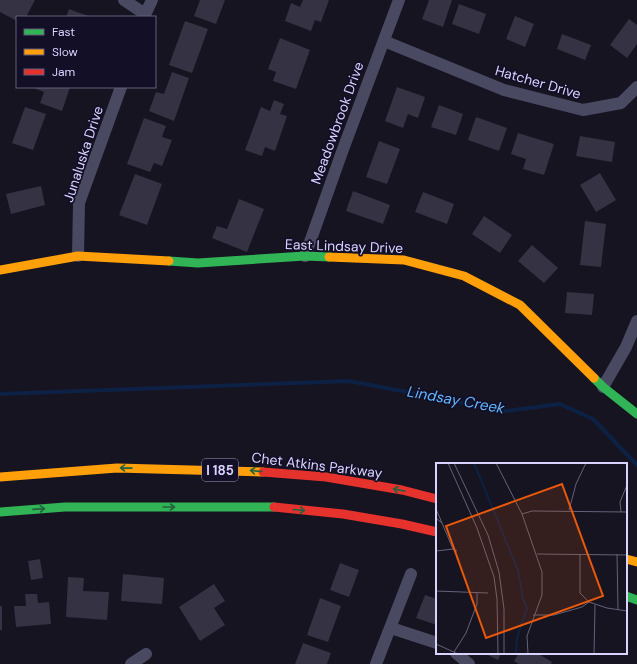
<svg xmlns="http://www.w3.org/2000/svg" width="637" height="664" font-family="'DM Sans',sans-serif">
<style>
.lines{fill:none;stroke-linecap:round;stroke-linejoin:round}
.stream{stroke:#0d2144;stroke-width:4}
.building{fill:#343243}
.street{stroke:#4a4962;stroke-width:12}
.fast{stroke:#30b455;stroke-width:9}
.slow{stroke:#ff9f0a;stroke-width:9}
.jam{stroke:#e5322d;stroke-width:9}
.oneway{stroke:#22623e}
.labels{text-anchor:middle;dominant-baseline:central;stroke-width:3.5;stroke-linejoin:round;paint-order:stroke}
.shield{fill:#130f26;stroke:#9e99be;stroke-width:1}
.shield-label{font-size:13px;font-weight:bold;fill:#d9d4ff}
.street-label{font-size:14px;fill:#d9d4ff;stroke:#130f26}
.water-label{font-size:15px;font-style:italic;fill:#62b6ff;stroke:#130f26}
.inset-river{fill:none;stroke:#0d2144;stroke-width:2}
.inset-road{fill:none;stroke:#64617a;stroke-width:1}
.view{fill:#e8590c;fill-opacity:0.15;stroke:#e8590c;stroke-width:2}
.inset-edge{fill:none;stroke:#d9d4ff;stroke-width:2}
</style>
<rect width="100%" height="100%" fill="#161421"/>
<g class="lines">
<path class="stream" d="M 0,394 L 349,381 L 506,411 L 560,404 L 593,419 L 637,465"/>
</g>
<path class="building" d="M 0,0 L 35,0 L 26,17 L 17,17 L 17,21 L 0,12 Z
M 200,0 L 225,0 L 216,24 L 194,16 Z
M 303,0 L 329,0 L 321,22 L 315,20 L 311,31 L 285,21 L 291,3 L 300,7 Z
M 429,0 L 452,0 L 443,27 L 422,19 Z
M 459,4 L 486,14 L 479,34 L 452,24 Z
M 69,9 L 91,17 L 66,17 Z
M 515,16 L 534,24 L 525,47 L 506,39 Z
M 629,19 L 637,25 L 637,44 L 627,58 L 610,45 Z
M 185,21 L 208,29 L 192,73 L 169,65 Z
M 562,34 L 591,45 L 585,60 L 557,49 Z
M 280,38 L 310,50 L 296,89 L 273,81 L 276,72 L 268,69 Z
M 172,72 L 189,78 L 174,121 L 149,111 L 156,92 L 164,94 Z
M 34,87 L 70,87 L 62,111 L 40,103 L 44,92 L 34,88 Z
M 397,87 L 425,97 L 418,118 L 408,114 L 403,128 L 385,121 Z
M 274,100 L 284,104 L 280,114 L 287,116 L 275,151 L 265,147 L 262,156 L 245,150 L 261,107 L 270,111 Z
M 439,105 L 463,114 L 456,135 L 431,127 Z
M 25,107 L 46,114 L 33,150 L 12,143 Z
M 476,117 L 507,128 L 499,151 L 468,140 Z
M 144,118 L 166,126 L 162,137 L 172,140 L 162,166 L 154,163 L 150,172 L 127,164 Z
M 518,133 L 554,144 L 544,175 L 523,169 L 526,159 L 511,154 Z
M 580,136 L 615,142 L 612,162 L 576,156 Z
M 379,141 L 400,149 L 387,184 L 366,177 Z
M 600,173 L 616,200 L 596,212 L 580,185 Z
M 135,174 L 162,184 L 147,225 L 119,215 Z
M 41,186 L 45,205 L 11,214 L 6,194 Z
M 353,191 L 390,205 L 383,224 L 346,211 Z
M 423,192 L 454,204 L 447,224 L 415,212 Z
M 239,199 L 264,209 L 247,252 L 212,238 L 217,226 L 227,229 Z
M 484,216 L 512,235 L 500,253 L 472,234 Z
M 585,221 L 606,224 L 601,267 L 580,265 Z
M 532,245 L 558,268 L 544,283 L 518,261 Z
M 567,292 L 594,294 L 592,315 L 565,313 Z
M 40,559 L 43,578 L 31,580 L 28,561 Z
M 340,563 L 359,570 L 349,597 L 330,590 Z
M 123,574 L 164,578 L 162,604 L 121,601 Z
M 68,577 L 84,578 L 83,591 L 109,592 L 107,620 L 66,617 Z
M 214,584 L 225,601 L 214,608 L 225,625 L 200,641 L 179,607 Z
M 25,594 L 37,594 L 38,603 L 49,602 L 51,624 L 16,627 L 14,606 L 26,606 Z
M 425,595 L 437,599 L 437,625 L 416,618 Z
M 320,598 L 341,606 L 328,642 L 307,635 Z
M 0,606 L 2,606 L 2,630 L 0,630 Z
M 303,643 L 331,653 L 327,664 L 295,664 Z
M 484,653 L 501,653 L 498,660 Z
M 519,653 L 537,653 L 552,662 L 551,664 L 519,664 L 514,661 Z"/>
<g class="lines">
<path class="street" d="M 124,0 L 145,14
M 144,17 L 152,0
M 384,41 L 504,90 L 583,110 L 621,103 L 637,87
M 78,256 L 79,203 L 121,87
M 305,256 L 342,152 L 399,0
M 603,387 L 626,347 L 637,321
M 391,628 L 437,643
M 456,653 L 469,664
M 131,664 L 146,654
M 376,664 L 411,574"/>
<path class="fast" d="M 169,261 L 198,263 L 305,256 L 329,257
M 594,378 L 603,387 L 637,414
M 0,512 L 65,507 L 274,507
M 626,596 L 637,600"/>
<path class="slow" d="M 329,257 L 404,260 L 464,276 L 520,305 L 594,378
M 0,270 L 78,256 L 169,261
M 0,477 L 117,468 L 263,472
M 626,559 L 637,562"/>
<path class="jam" d="M 263,472 L 326,477 L 402,490 L 437,499
M 274,507 L 343,514 L 402,524 L 437,532"/>
</g>
<defs><path id="oneway-shaft" d="M-6 0H5M1.5-3L5.5 0L1.5 3" fill="none" stroke-width="1.6" stroke-linecap="round" stroke-linejoin="round"/></defs>
<g class="oneway">
<use href="#oneway-shaft" transform="translate(126 468) rotate(-179)"/>
<use href="#oneway-shaft" transform="translate(256 471) rotate(-175)"/>
<use href="#oneway-shaft" transform="translate(399 490) rotate(-169)"/>
<use href="#oneway-shaft" transform="translate(169 507)"/>
<use href="#oneway-shaft" transform="translate(39 509) rotate(-4)"/>
<use href="#oneway-shaft" transform="translate(299 510) rotate(5)"/>
</g>
<g class="labels">
<rect class="shield" x="202" y="459" width="36" height="22" rx="3"/>
<g class="shield-label">
<text x="220" y="470">I 185</text>
</g>
<g class="street-label">
<text transform="translate(538 82) rotate(16)">Hatcher Drive</text>
<text transform="translate(337 123) rotate(-70)">Meadowbrook Drive</text>
<text transform="translate(83 154) rotate(-72)">Junaluska Drive</text>
<text transform="translate(344 246) rotate(2)">East Lindsay Drive</text>
<text transform="translate(317 465) rotate(7)">Chet Atkins Parkway</text>
</g>
<g class="water-label">
<text transform="translate(456 400) rotate(10)">Lindsay Creek</text>
</g>
</g>
<g transform="translate(436 463)">
<rect width="191" height="191" fill="#161421"/>
<path class="inset-river" d="M 38,0 L 82,107 L 87,136 L 91,145 L 81,175 L 80,191"/>
<path class="inset-road" d="M 12,0 L 41,65 L 58,114 L 61,136 L 62,191M 18,0 L 52,72 L 63,109 L 68,146 L 68,191M 60,0 L 86,51 L 106,109 L 106,132 L 91,173 L 92,191M 0,46 L 6,60M 133,47 L 140,21 L 150,0M 185,49 L 184,39 L 191,22M 86,51 L 96,48 L 191,49M 0,55 L 6,60 L 17,86 L 21,88M 0,88 L 17,86M 101,91 L 191,92M 144,91 L 144,130 L 153,139M 181,91 L 182,146M 0,128 L 52,130M 97,152 L 118,152 L 146,144 L 153,139 L 171,145 L 191,148M 0,181 L 22,191M 18,189 L 30,170 L 41,141 L 41,130M 158,191 L 159,142"/>
<path class="view" d="M 126,21 L 167,133 L 50,175 L 10,63 Z"/>
<rect width="191" height="191" class="inset-edge"/>
</g>
<rect x="16" y="16" width="140" height="72" fill="#130f26" stroke="#625e7d"/>
<rect x="24" y="29" width="20" height="6" fill="#30b455" stroke="#625e7d"/>
<text x="52" y="36" font-size="12" fill="#d9d4ff">Fast</text>
<rect x="24" y="49" width="20" height="6" fill="#ff9f0a" stroke="#625e7d"/>
<text x="52" y="56" font-size="12" fill="#d9d4ff">Slow</text>
<rect x="24" y="69" width="20" height="6" fill="#e5322d" stroke="#625e7d"/>
<text x="52" y="76" font-size="12" fill="#d9d4ff">Jam</text>
</svg>
